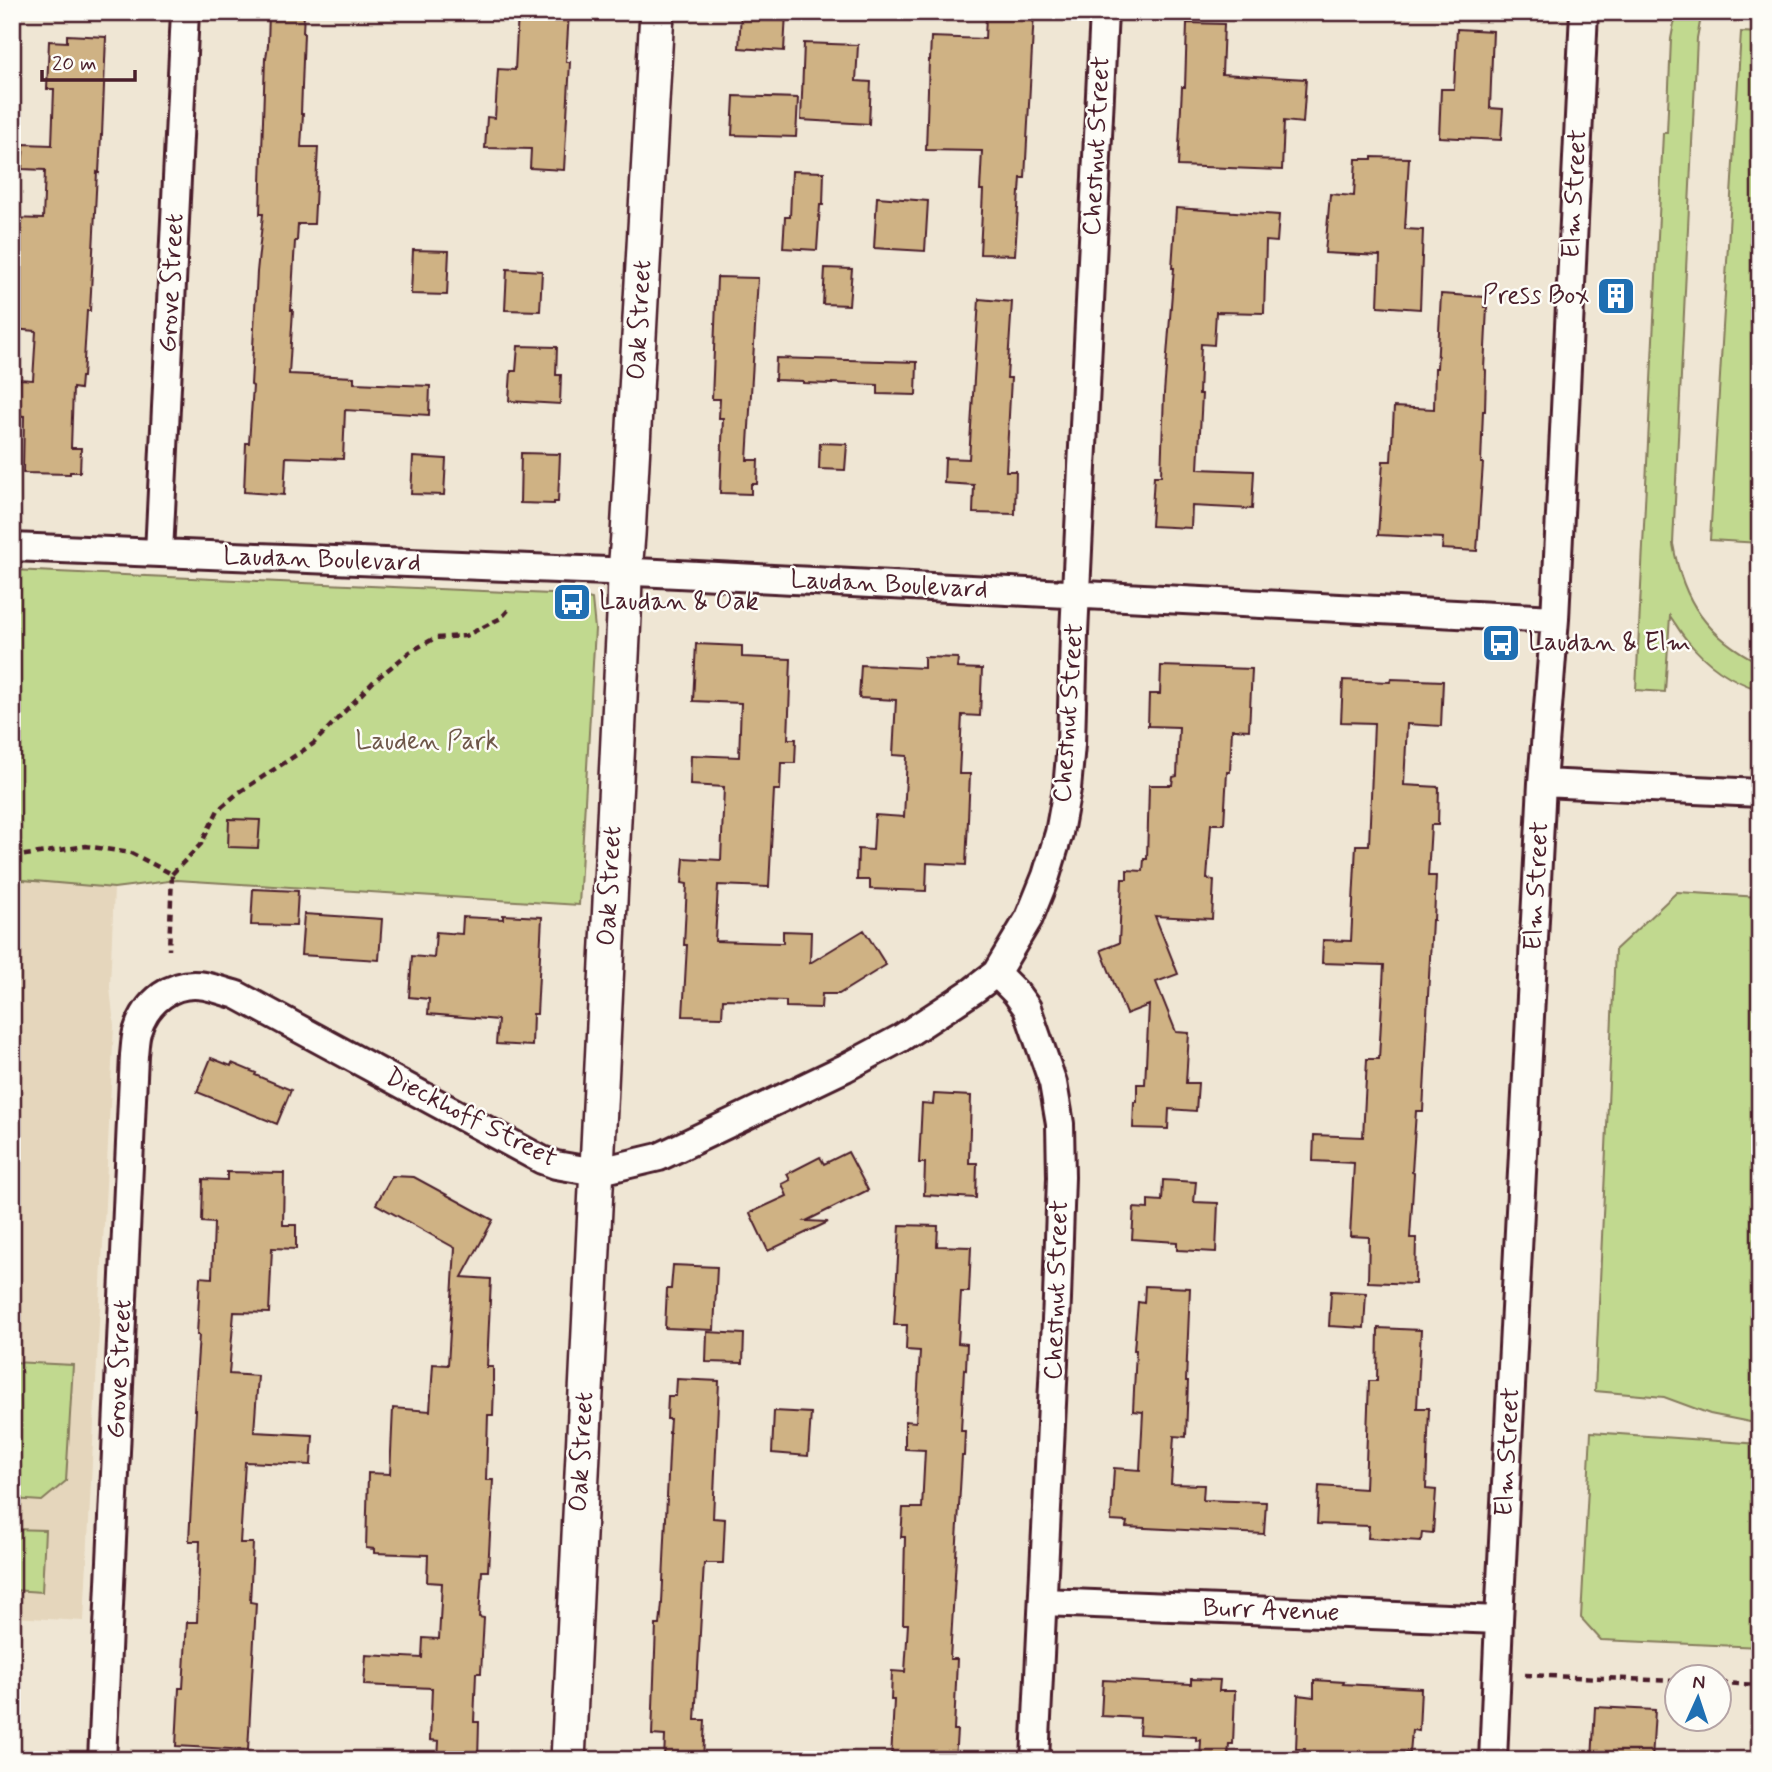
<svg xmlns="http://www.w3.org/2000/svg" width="1772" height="1772" font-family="Mynerve,sans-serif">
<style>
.built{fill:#e5d6bc}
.green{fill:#c1d98f;stroke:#867c5d;stroke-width:2}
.building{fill:#cfb284;stroke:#4a1f2b;stroke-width:2}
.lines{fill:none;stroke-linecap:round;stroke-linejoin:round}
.minor-casing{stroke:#4a1f2b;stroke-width:32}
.tertiary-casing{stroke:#4a1f2b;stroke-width:38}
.path{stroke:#4a1f2b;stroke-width:4.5;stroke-dasharray:7 5;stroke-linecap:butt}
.minor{stroke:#fdfcf7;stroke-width:26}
.tertiary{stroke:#fdfcf7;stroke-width:33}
.labels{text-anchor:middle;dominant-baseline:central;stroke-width:5;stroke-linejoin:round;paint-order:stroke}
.street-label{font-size:26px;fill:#4a1f2b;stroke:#fdfcf7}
.poi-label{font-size:26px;fill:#4a1f2b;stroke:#fdfcf7;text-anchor:start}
.park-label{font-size:26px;fill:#6e5749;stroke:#fdfcf7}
</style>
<rect width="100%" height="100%" fill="#efe6d4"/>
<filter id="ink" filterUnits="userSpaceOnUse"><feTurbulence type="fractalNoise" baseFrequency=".0143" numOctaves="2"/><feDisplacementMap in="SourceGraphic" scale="14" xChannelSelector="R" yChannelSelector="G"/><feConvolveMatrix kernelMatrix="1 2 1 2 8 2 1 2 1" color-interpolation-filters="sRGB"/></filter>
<g filter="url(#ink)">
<path class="built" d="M 12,879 L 114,888 L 110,987 L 114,1025 L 84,1621 L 12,1617 Z"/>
<path class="green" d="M 1676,12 L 1702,12 L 1697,38 L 1673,544 C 1683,601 1707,637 1760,663 L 1760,690 C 1731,681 1705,663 1686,639 C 1680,632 1675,623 1670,616 L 1665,692 L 1636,690 L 1663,133 L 1667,133 L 1671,39 Z
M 1741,32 L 1760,33 L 1760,543 L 1710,540 Z
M 12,570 L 573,595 L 592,599 L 595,629 L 579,905 L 177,880 L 114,888 L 12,879 Z
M 1677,892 L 1760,897 L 1760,1424 L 1710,1414 L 1664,1397 L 1595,1391 L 1615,950 Z
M 12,1362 L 73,1365 L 66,1481 L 42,1501 L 12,1499 Z
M 1591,1432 L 1760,1444 L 1760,1647 L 1601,1640 L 1581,1618 Z
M 12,1529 L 45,1530 L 42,1592 L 12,1590 Z"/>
<path class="building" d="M 269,12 L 304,12 L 303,33 L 304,33 L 301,114 L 303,114 L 301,147 L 318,147 L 314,224 L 298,224 L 297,241 L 295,241 L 291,310 L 293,310 L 289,374 L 354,377 L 354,383 L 430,386 L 429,415 L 345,410 L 343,459 L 286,457 L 284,495 L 244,492 L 246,443 L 249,443 L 253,386 L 251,385 L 257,272 L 263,214 L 260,214 L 265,58 L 266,58 L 268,45 Z
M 518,12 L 569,12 L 566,62 L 570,62 L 564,170 L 530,168 L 531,149 L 485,148 L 487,117 L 495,118 L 498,69 L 515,70 Z
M 741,12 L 786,12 L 784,51 L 739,48 Z
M 995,12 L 1034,12 L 1025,178 L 1021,178 L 1020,192 L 1019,192 L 1015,255 L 980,254 L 983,190 L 980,190 L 982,151 L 926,150 L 929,60 L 930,60 L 931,37 L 985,39 L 986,15 L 995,15 Z
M 1187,23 L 1224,24 L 1222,74 L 1306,79 L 1303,123 L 1284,121 L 1282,170 L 1178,166 L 1182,87 L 1185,87 Z
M 1457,29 L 1493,31 L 1490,108 L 1503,109 L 1501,140 L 1439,137 L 1441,89 L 1454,89 Z
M 67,35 L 106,37 L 102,135 L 101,135 L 99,173 L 97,172 L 90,311 L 87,311 L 83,377 L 81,377 L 80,389 L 73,388 L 71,448 L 81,448 L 80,472 L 70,472 L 70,474 L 23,473 L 24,416 L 12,415 L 12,381 L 19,382 L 19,379 L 33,380 L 36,331 L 12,329 L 12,218 L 43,219 L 45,170 L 22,169 L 24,144 L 52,145 L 54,89 L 47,89 L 49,41 L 67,42 Z
M 804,43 L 858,45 L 856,81 L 871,82 L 869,124 L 801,120 Z
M 734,96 L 798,98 L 796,137 L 732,135 Z
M 1372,157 L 1409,158 L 1405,229 L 1423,230 L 1420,309 L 1378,306 L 1380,256 L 1325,253 L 1330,194 L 1354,196 L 1356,159 L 1372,159 Z
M 792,171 L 824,172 L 823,205 L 820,205 L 817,250 L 783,248 L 785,217 L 790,217 Z
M 877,197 L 928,201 L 925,251 L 874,248 Z
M 1176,208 L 1279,215 L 1277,242 L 1266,241 L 1264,313 L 1216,312 L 1214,345 L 1201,344 L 1199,394 L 1202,394 L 1198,469 L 1254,471 L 1252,509 L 1192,506 L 1191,528 L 1151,526 L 1154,476 L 1161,476 L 1164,393 L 1174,268 L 1172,268 Z
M 413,250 L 449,251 L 447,295 L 411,294 Z
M 825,268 L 852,269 L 849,305 L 823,304 Z
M 507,269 L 542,271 L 540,311 L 505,310 Z
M 717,277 L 758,278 L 747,460 L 758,460 L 757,484 L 751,484 L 751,494 L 720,493 L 723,418 L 719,418 L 720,399 L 712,399 Z
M 1441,294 L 1485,297 L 1484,307 L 1487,307 L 1484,369 L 1486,370 L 1485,411 L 1483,411 L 1481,463 L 1483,463 L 1477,551 L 1442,549 L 1443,538 L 1378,535 L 1383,461 L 1391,461 L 1394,407 L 1434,409 L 1435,368 L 1437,368 Z
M 979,299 L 1012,302 L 1007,378 L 1011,378 L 1006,471 L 1016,471 L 1015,514 L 973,513 L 974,485 L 944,483 L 945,458 L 969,459 Z
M 518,346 L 557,347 L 556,375 L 561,375 L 560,404 L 509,401 L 511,371 L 516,371 Z
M 776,358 L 917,362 L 916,395 L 878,394 L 878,385 L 832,383 L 832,384 L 803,383 L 803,381 L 775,380 Z
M 820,443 L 847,444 L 845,470 L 819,469 Z
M 521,453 L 560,454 L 558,502 L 554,502 L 554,504 L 520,503 Z
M 413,457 L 446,459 L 444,495 L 411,494 Z
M 696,644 L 742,646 L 742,657 L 791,659 L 788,739 L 796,739 L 795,763 L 781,763 L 780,790 L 774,790 L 769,887 L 718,885 L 715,941 L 783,943 L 783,931 L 811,932 L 810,963 L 864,930 L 886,965 L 839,994 L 822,994 L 821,1008 L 786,1007 L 786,1001 L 723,999 L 722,1017 L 683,1016 L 687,945 L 684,945 L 687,884 L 682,883 L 684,858 L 721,860 L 724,787 L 690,785 L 691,755 L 739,757 L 741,703 L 693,701 Z
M 924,657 L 958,658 L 957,668 L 982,669 L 980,716 L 962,715 L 959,774 L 970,774 L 966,865 L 927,863 L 926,891 L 870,889 L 870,880 L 857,880 L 858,849 L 873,850 L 875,815 L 904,817 L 907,756 L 893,755 L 896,700 L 859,698 L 861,665 L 924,668 Z
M 1161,666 L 1252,669 L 1249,730 L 1232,729 L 1230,772 L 1227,772 L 1224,824 L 1211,824 L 1207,879 L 1214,880 L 1212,919 L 1155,916 L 1178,974 L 1156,982 L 1176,1032 L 1189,1033 L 1186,1083 L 1198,1083 L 1196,1111 L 1169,1109 L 1168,1129 L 1133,1128 L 1134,1102 L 1137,1102 L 1137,1084 L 1145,1084 L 1149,1005 L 1126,1014 L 1101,950 L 1119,943 L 1122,879 L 1127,879 L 1127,870 L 1143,871 L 1144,859 L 1147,859 L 1149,785 L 1172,785 L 1173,777 L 1177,776 L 1179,727 L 1148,726 L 1149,694 L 1160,694 Z
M 1391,679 L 1443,681 L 1441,726 L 1407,724 L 1404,785 L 1439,787 L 1438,825 L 1431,825 L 1428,876 L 1436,876 L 1434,920 L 1432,920 L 1426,1034 L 1427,1035 L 1423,1111 L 1416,1111 L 1412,1172 L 1414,1173 L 1410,1238 L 1416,1238 L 1415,1284 L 1368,1282 L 1369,1237 L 1350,1236 L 1354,1163 L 1313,1161 L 1314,1135 L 1363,1137 L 1367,1059 L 1379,1059 L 1384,965 L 1322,963 L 1323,940 L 1351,941 L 1356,845 L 1369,845 L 1374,723 L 1341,722 L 1343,680 L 1390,682 Z
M 229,819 L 260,820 L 258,848 L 228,847 Z
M 253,889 L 298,891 L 296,926 L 251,925 Z
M 304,914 L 382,919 L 379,960 L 301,955 Z
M 503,915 L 542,917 L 537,1014 L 533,1014 L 532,1046 L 496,1044 L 498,1020 L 428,1014 L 429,999 L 409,997 L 412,956 L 434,958 L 436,932 L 462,934 L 463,917 L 503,919 Z
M 211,1058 L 231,1066 L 232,1063 L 256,1073 L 255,1075 L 291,1090 L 277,1124 L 197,1092 Z
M 934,1094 L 971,1096 L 969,1163 L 977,1163 L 976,1198 L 924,1195 L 925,1163 L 919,1163 L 922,1103 L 933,1104 Z
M 848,1152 L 868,1190 L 806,1221 L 828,1222 L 768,1251 L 750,1213 L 787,1196 L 782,1184 L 790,1180 L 787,1174 L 820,1157 L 824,1164 Z
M 227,1172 L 284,1173 L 283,1225 L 296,1225 L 296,1249 L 272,1248 L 269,1313 L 234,1312 L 229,1374 L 258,1376 L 254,1432 L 313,1435 L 311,1465 L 245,1462 L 240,1543 L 253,1543 L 250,1602 L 256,1603 L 248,1750 L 176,1746 L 179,1688 L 183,1688 L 187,1622 L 197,1622 L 200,1541 L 189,1541 L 196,1410 L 194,1410 L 199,1335 L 197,1335 L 200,1277 L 212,1278 L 214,1223 L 202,1222 L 203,1179 L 227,1180 Z
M 392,1176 L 414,1177 L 493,1220 L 462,1277 L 491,1279 L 487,1367 L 493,1367 L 493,1386 L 494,1386 L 493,1415 L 488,1415 L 486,1480 L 493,1480 L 488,1571 L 482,1571 L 479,1617 L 484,1618 L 481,1673 L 476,1673 L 474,1722 L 479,1722 L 478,1760 L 438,1760 L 439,1741 L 430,1740 L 432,1688 L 364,1685 L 366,1655 L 422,1658 L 423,1638 L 439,1639 L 442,1583 L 427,1582 L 428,1555 L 374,1553 L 374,1549 L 366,1548 L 368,1473 L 390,1474 L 393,1408 L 430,1411 L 433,1364 L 448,1365 L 455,1248 L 376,1204 Z
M 1163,1180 L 1196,1182 L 1194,1202 L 1218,1203 L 1216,1252 L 1177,1250 L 1177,1242 L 1132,1239 L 1134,1208 L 1148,1209 L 1148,1200 L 1162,1201 Z
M 900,1225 L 938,1226 L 937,1246 L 971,1247 L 969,1292 L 961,1292 L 958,1343 L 967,1344 L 966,1370 L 964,1369 L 961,1431 L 965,1431 L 964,1456 L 962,1456 L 950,1659 L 957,1659 L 954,1730 L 957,1730 L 955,1760 L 891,1760 L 894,1700 L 891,1700 L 892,1671 L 905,1672 L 908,1624 L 903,1624 L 905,1537 L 901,1537 L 903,1508 L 922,1508 L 925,1450 L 905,1449 L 905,1421 L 916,1422 L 920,1351 L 906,1350 L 907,1325 L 894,1325 Z
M 673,1265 L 717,1267 L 714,1330 L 665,1328 L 667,1289 L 671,1289 Z
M 1145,1286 L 1190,1288 L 1186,1381 L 1188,1381 L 1186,1437 L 1174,1436 L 1171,1484 L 1204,1485 L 1203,1500 L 1266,1502 L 1264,1534 L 1126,1527 L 1127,1522 L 1111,1521 L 1114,1468 L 1140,1470 L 1143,1412 L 1133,1411 L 1136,1350 L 1134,1350 L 1138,1302 L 1144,1303 Z
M 1331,1291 L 1366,1293 L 1364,1328 L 1329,1326 Z
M 1378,1328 L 1421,1330 L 1417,1408 L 1429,1408 L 1426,1489 L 1436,1490 L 1433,1533 L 1422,1532 L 1421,1541 L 1368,1538 L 1369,1526 L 1317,1524 L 1319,1486 L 1365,1489 L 1369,1381 L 1377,1381 Z
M 707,1332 L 744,1334 L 743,1363 L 706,1362 Z
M 677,1379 L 719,1381 L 713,1518 L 725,1519 L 723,1563 L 704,1563 L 695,1720 L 705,1720 L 703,1760 L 664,1760 L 665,1736 L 652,1735 L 656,1625 L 660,1625 L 662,1603 L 670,1433 L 669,1433 L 670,1419 L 667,1419 L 668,1396 L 676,1396 Z
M 774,1411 L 811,1413 L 808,1456 L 772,1453 Z
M 1191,1679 L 1220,1680 L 1219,1691 L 1235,1691 L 1233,1744 L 1229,1744 L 1228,1760 L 1200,1760 L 1201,1740 L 1196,1741 L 1196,1737 L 1139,1734 L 1140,1718 L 1101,1716 L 1103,1680 L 1191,1684 Z
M 1314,1680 L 1344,1682 L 1343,1684 L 1421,1688 L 1419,1731 L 1412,1730 L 1410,1753 L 1402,1753 L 1401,1760 L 1304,1760 L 1305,1749 L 1296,1749 L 1298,1695 L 1314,1697 Z
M 1595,1707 L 1655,1710 L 1652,1760 L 1592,1760 Z"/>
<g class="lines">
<defs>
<path id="minor" d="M 12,547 L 658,573 L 1555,619
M 159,553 L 185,12
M 1542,783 L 1760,793
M 996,973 L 1016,993 L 1027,1008 L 1053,1083 L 1060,1124 L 1061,1177 L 1057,1299 L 1035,1760
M 1043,1602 L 1499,1620
M 102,1760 L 134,1055 C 135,1047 135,1039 137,1032 C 146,1002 172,980 205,986 C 215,988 226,992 237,995 L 542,1160 L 556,1165 L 596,1172 L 659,1157 L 845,1068 L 901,1038 L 974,990 L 996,973 L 1029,918 L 1046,876 L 1059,833 L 1067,789 L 1071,744 L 1074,633 L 1104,12
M 1493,1760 L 1499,1620 L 1542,783 L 1555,619 L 1584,12"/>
<path id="tertiary" d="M 568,1760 L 624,616 L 625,572 L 628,535 L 657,12"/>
</defs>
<use href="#minor" class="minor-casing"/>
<use href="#tertiary" class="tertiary-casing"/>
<path class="path" d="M 12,857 L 86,846 L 131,853 L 172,874 L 169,950
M 172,874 L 201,844 L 218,810 L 238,793 L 313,744 L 375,680 L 410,652 L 435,638 L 465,636 L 501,618 L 511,607
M 1525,1675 L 1678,1681
M 1720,1683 L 1760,1685"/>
<use href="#minor" class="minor"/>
<use href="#tertiary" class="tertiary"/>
</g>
</g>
<defs>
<symbol id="building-square" viewBox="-11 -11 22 22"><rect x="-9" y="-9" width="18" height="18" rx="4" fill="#1f6fb2" stroke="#fdfcf7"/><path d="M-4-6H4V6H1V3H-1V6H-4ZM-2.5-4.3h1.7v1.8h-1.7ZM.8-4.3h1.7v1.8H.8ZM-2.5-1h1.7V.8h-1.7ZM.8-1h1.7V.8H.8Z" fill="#fff"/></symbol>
<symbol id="bus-square" viewBox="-11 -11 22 22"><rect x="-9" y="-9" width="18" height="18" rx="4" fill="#1f6fb2" stroke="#fdfcf7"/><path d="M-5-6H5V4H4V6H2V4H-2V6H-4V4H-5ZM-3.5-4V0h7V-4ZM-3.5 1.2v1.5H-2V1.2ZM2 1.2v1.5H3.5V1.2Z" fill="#fff"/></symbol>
</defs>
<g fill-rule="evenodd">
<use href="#building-square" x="1594" y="274" width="44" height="44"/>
<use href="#bus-square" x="550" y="580" width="44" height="44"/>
<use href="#bus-square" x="1479" y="621" width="44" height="44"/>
</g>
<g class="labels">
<g class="street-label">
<text transform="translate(1097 146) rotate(-87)">Chestnut Street</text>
<text transform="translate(1575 194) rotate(-87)">Elm Street</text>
<text transform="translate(172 283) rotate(-87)">Grove Street</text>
<text transform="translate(640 320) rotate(-87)">Oak Street</text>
<text transform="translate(322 560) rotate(2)">Laudan Boulevard</text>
<text transform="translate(889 585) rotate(3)">Laudan Boulevard</text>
<text transform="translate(1069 713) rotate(-86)">Chestnut Street</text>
<text transform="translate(610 886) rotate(-87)">Oak Street</text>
<text transform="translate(1537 886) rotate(-87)">Elm Street</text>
<text transform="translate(471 1118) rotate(27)">Dieckhoff Street</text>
<text transform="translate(1057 1290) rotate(-88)">Chestnut Street</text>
<text transform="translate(120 1369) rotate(-87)">Grove Street</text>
<text transform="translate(582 1452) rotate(-87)">Oak Street</text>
<text transform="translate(1508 1452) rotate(-87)">Elm Street</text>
<text transform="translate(1271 1611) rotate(2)">Burr Avenue</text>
</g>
<g class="poi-label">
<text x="1589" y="296" text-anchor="end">Press Box</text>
<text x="599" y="602">Laudan &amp; Oak</text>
<text x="1528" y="643">Laudan &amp; Elm</text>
</g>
<g class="park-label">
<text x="427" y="742">Lauden Park</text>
</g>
</g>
<rect width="1772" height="1772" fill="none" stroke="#fdfcf7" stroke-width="42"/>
<rect x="21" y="21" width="1730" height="1730" fill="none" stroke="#4a1f2b" stroke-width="2.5" filter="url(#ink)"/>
<g transform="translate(1698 1698) rotate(3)"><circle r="33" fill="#fdfcf7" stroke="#b5a4a5" stroke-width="2"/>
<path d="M0-5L12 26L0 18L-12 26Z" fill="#1f6fb2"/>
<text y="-10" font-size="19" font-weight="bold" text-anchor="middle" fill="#4a1f2b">N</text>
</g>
<path d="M42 70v10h93v-10" fill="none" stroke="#4a1f2b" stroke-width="3.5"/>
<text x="52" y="70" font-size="21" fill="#4a1f2b" stroke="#fdfcf7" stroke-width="5" paint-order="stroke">20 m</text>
</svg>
